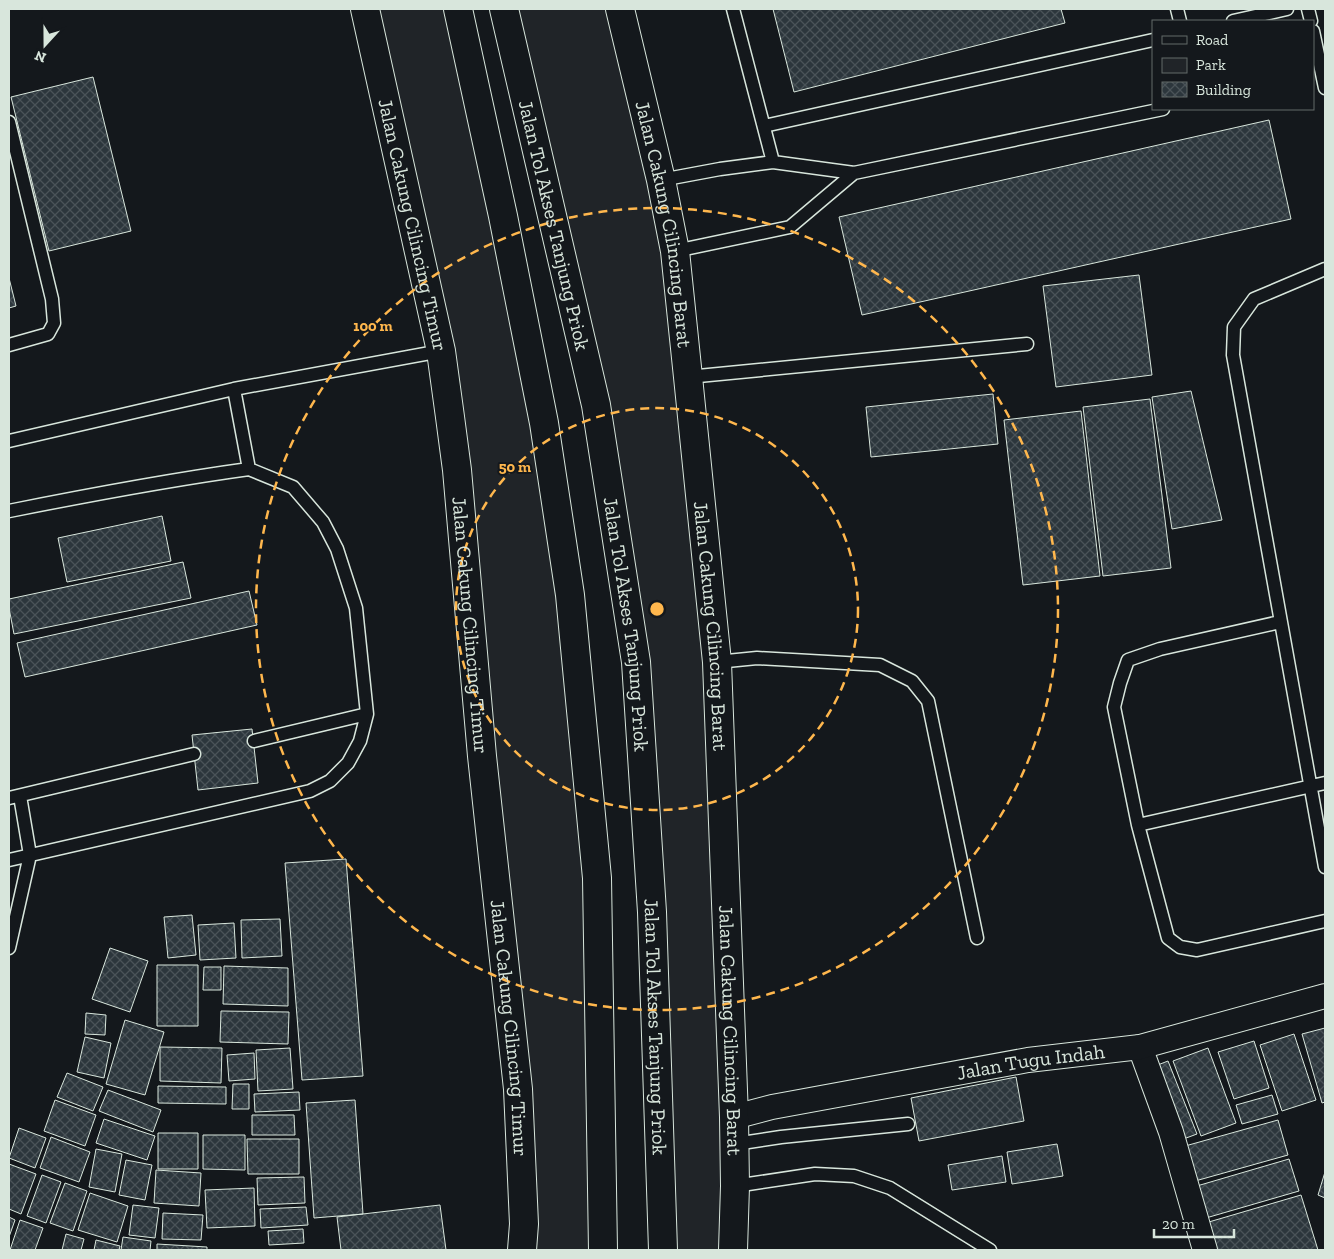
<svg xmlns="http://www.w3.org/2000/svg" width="1334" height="1259" font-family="'Zilla Slab',serif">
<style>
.green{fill:#202428;stroke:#939e99}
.building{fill:url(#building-cross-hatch);stroke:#d8e6dc}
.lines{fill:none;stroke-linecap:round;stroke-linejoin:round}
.lane-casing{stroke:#d8e6dc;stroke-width:15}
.street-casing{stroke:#d8e6dc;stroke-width:26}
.highway-casing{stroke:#d8e6dc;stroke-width:30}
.lane{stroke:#14181c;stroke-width:12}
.street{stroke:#14181c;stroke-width:24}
.highway{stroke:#14181c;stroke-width:28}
.ring{fill:none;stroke:#ffb74d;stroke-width:2.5;stroke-dasharray:9 6}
.labels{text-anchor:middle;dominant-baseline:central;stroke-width:4;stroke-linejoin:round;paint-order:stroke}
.street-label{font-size:20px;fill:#d8e6dc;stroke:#14181c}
.centre{fill:#ffb74d;stroke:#14181c;stroke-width:2.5}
.ring-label{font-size:15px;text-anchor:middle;font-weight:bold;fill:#ffb74d;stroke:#14181c;stroke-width:4;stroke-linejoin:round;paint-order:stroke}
</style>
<defs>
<pattern id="building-cross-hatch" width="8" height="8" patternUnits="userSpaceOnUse" patternTransform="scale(1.25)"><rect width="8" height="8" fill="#2c363c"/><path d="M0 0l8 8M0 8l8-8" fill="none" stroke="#4a5358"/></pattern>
</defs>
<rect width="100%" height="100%" fill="#14181c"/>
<path class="green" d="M 365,9 L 456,9 L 520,303 L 597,878 L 602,1250 L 522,1250 L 450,417 Z
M 503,9 L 620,9 L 661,180 L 717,662 L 733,1250 L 662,1250 L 636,662 Z"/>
<path class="building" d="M 773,9 L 1061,9 L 1065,23 L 794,92 Z
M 93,77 L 131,231 L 49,251 L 11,97 Z
M 1269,120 L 1291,219 L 862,315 L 839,217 Z
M 1139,275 L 1152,375 L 1056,387 L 1043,286 Z
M 9,278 L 16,306 L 9,308 Z
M 1191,391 L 1222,520 L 1172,529 L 1152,397 Z
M 993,394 L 998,444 L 871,457 L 866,407 Z
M 1150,399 L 1171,568 L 1103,576 L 1083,407 Z
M 1081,411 L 1100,576 L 1023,585 L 1004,420 Z
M 162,516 L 171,561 L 67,582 L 58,538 Z
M 183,562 L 191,598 L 14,634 L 9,608 L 9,599 Z
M 249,591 L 257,625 L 25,677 L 17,643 Z
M 252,729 L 258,783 L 198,790 L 192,735 Z
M 346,859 L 363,1076 L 302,1080 L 285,863 Z
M 192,915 L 196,955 L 168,958 L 164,917 Z
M 280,919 L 282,956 L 242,958 L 241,920 Z
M 234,923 L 236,958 L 200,960 L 198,925 Z
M 110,948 L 148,961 L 130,1012 L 92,999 Z
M 157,965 L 198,965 L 198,1026 L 157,1026 Z
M 224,966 L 288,968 L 288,1006 L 223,1004 Z
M 204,967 L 221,967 L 221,990 L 203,990 Z
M 221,1011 L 289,1012 L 288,1044 L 220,1042 Z
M 86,1013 L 106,1015 L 105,1035 L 85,1034 Z
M 125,1020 L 164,1032 L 145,1095 L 106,1084 Z
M 1325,1028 L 1325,1102 L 1322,1103 L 1302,1034 Z
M 1294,1034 L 1316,1100 L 1282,1111 L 1260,1045 Z
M 85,1037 L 111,1043 L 104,1078 L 77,1072 Z
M 1254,1041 L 1269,1088 L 1234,1099 L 1218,1052 Z
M 160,1047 L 222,1048 L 221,1083 L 160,1081 Z
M 290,1048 L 293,1089 L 258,1091 L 256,1050 Z
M 1208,1048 L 1236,1123 L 1201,1136 L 1173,1061 Z
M 254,1053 L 255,1079 L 229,1081 L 227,1055 Z
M 1168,1061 L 1197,1134 L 1178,1141 L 1150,1068 Z
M 67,1073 L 103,1087 L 93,1111 L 57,1097 Z
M 1016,1077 L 1024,1121 L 919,1141 L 911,1098 Z
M 233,1084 L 249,1084 L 249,1109 L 232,1109 Z
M 158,1086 L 226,1087 L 226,1104 L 158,1103 Z
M 108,1090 L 161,1110 L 153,1132 L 99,1111 Z
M 299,1092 L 300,1110 L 255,1112 L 254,1094 Z
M 1272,1095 L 1278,1114 L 1242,1124 L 1236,1105 Z
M 55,1100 L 96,1115 L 85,1146 L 44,1131 Z
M 355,1100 L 363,1214 L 314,1218 L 306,1103 Z
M 252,1115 L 294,1115 L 295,1135 L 252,1135 Z
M 104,1119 L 155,1136 L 147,1160 L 96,1143 Z
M 1278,1120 L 1288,1155 L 1188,1183 L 1178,1148 Z
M 19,1128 L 46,1138 L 35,1168 L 9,1158 Z
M 158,1133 L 198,1133 L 198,1169 L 158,1169 Z
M 203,1135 L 245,1135 L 245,1170 L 203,1169 Z
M 51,1137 L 90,1152 L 79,1182 L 40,1168 Z
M 247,1139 L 299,1139 L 299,1174 L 248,1174 Z
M 1057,1144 L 1063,1176 L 1012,1184 L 1007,1152 Z
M 96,1149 L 122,1154 L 115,1192 L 89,1187 Z
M 1002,1156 L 1006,1182 L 952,1190 L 948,1165 Z
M 1289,1159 L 1299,1191 L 1199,1220 L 1190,1188 Z
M 126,1160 L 152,1165 L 145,1200 L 119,1195 Z
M 9,1164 L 36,1174 L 21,1214 L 9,1209 Z
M 156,1170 L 201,1173 L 199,1206 L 154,1203 Z
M 1325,1172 L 1325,1198 L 1318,1195 Z
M 42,1175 L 61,1182 L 46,1223 L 27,1216 Z
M 304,1177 L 305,1203 L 258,1205 L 257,1178 Z
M 65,1183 L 87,1191 L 73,1231 L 50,1223 Z
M 254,1188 L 255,1226 L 207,1228 L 205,1190 Z
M 90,1193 L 128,1206 L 117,1242 L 78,1230 Z
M 1301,1195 L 1318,1250 L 1210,1250 L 1202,1224 Z
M 133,1205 L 159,1208 L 155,1238 L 129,1235 Z
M 440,1205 L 446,1250 L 341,1250 L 337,1217 Z
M 306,1207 L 308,1225 L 261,1228 L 260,1209 Z
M 163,1213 L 203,1215 L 201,1240 L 162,1239 Z
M 9,1217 L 15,1220 L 9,1237 Z
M 20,1220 L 43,1228 L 35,1250 L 10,1250 Z
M 303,1229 L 304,1243 L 269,1245 L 268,1231 Z
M 66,1234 L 84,1239 L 81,1250 L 62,1250 Z
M 123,1237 L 151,1241 L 150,1250 L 121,1250 Z
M 96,1240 L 120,1246 L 119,1250 L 94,1250 Z
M 157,1244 L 207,1247 L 207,1250 L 157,1250 Z"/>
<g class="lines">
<defs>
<path id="lane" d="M 733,9 L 773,162
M 1177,9 L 1180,21
M 1308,9 L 1311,21
M 1233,21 L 1287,9
M 1313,31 L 1325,88
M 9,122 L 52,299 L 54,323 L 48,334 L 9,345
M 764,126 L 1153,40
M 661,180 L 720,169 L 773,162 L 854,173 L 1163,109
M 675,251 L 790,227 L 854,173
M 1325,269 L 1254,299 L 1234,327 L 1233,355 L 1325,867
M 688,377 L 1027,344
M 9,441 L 234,389 L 441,351
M 9,511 C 89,495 169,480 249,469 L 234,389
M 1280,622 L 1160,649 L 1128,660 L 1120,683 L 1114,707 L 1138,825 L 1325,783
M 717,662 L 757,658 L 880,665 L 912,681 L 928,701 L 977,938
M 254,741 L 367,714
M 9,798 L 194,754
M 1138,825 L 1168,938 L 1180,947 L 1197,950 L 1325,921
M 9,860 L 310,791 L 330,781 L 348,763 L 360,741 L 367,714 L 356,608 L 337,549 L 323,522 L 293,487 L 249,469
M 9,948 L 30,855 L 20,796
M 735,1144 L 781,1137 L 908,1124
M 735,1186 L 815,1174 L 854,1176 L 890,1188 L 990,1250"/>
<g id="street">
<path d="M 1140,1047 L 1171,1132 L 1205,1250"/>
<path id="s1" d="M 734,1117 L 772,1107 L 1028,1060 L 1140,1047 L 1325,996"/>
</g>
<g id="highway">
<path id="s2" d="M 365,9 L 441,351 L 450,417 L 457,470 L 482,756 L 518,1089 L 524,1224 L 522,1250"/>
<path d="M 458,9 L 503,216 L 544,423 L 570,595 L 597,878 L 603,1250"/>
<path id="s3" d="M 504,9 L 596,405 L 636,662 L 652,912 L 663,1250"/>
<path id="s4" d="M 620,9 L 661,180 L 675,251 L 688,377 L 717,662 L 734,1117 L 735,1186 L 733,1250"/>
</g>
</defs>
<use href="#lane" class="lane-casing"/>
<use href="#street" class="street-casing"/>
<use href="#highway" class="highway-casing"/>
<use href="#lane" class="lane"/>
<use href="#street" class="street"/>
<use href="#highway" class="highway"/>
</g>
<g class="ring">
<circle cx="657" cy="609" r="201"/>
<circle cx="657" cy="609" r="401"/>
</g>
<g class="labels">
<g class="street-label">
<text stroke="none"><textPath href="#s4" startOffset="220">Jalan Cakung Cilincing Barat</textPath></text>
<text stroke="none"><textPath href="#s2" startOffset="221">Jalan Cakung Cilincing Timur</textPath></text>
<text stroke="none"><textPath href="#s3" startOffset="222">Jalan Tol Akses Tanjung Priok</textPath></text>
<text stroke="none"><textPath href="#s3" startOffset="628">Jalan Tol Akses Tanjung Priok</textPath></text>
<text stroke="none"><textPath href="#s2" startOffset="626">Jalan Cakung Cilincing Timur</textPath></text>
<text stroke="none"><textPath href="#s4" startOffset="625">Jalan Cakung Cilincing Barat</textPath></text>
<text stroke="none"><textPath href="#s3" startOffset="1032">Jalan Tol Akses Tanjung Priok</textPath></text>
<text stroke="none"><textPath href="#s2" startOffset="1031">Jalan Cakung Cilincing Timur</textPath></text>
<text stroke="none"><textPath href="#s4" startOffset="1030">Jalan Cakung Cilincing Barat</textPath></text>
<text stroke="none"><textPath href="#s1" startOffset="302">Jalan Tugu Indah</textPath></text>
</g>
</g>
<circle cx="657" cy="609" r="8" class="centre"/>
<g class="ring-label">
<text x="373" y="331">100 m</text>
<text x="515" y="472">50 m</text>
</g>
<rect width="1334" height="1259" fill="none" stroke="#d8e6dc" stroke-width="20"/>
<rect x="1152" y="20" width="162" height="90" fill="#14181c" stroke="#626a69"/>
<rect x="1162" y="36" width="25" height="8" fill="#14181c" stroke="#626a69"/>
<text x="1196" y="45" font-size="15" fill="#d8e6dc">Road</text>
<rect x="1162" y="58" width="25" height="15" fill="#202428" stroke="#626a69"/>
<text x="1196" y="70" font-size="15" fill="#d8e6dc">Park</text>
<rect x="1162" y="82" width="25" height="15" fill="url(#building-cross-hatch)" stroke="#626a69"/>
<text x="1196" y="95" font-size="15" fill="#d8e6dc">Building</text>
<g transform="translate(45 45) rotate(201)" stroke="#14181c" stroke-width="4" paint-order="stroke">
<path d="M0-4L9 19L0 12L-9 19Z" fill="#d8e6dc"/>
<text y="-8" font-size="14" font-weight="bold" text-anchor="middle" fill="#d8e6dc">N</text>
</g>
<path d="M1154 1229v8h80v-8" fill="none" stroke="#d8e6dc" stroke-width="2.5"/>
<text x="1162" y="1229" font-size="15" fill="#d8e6dc" stroke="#14181c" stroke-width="4" paint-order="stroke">20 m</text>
</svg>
